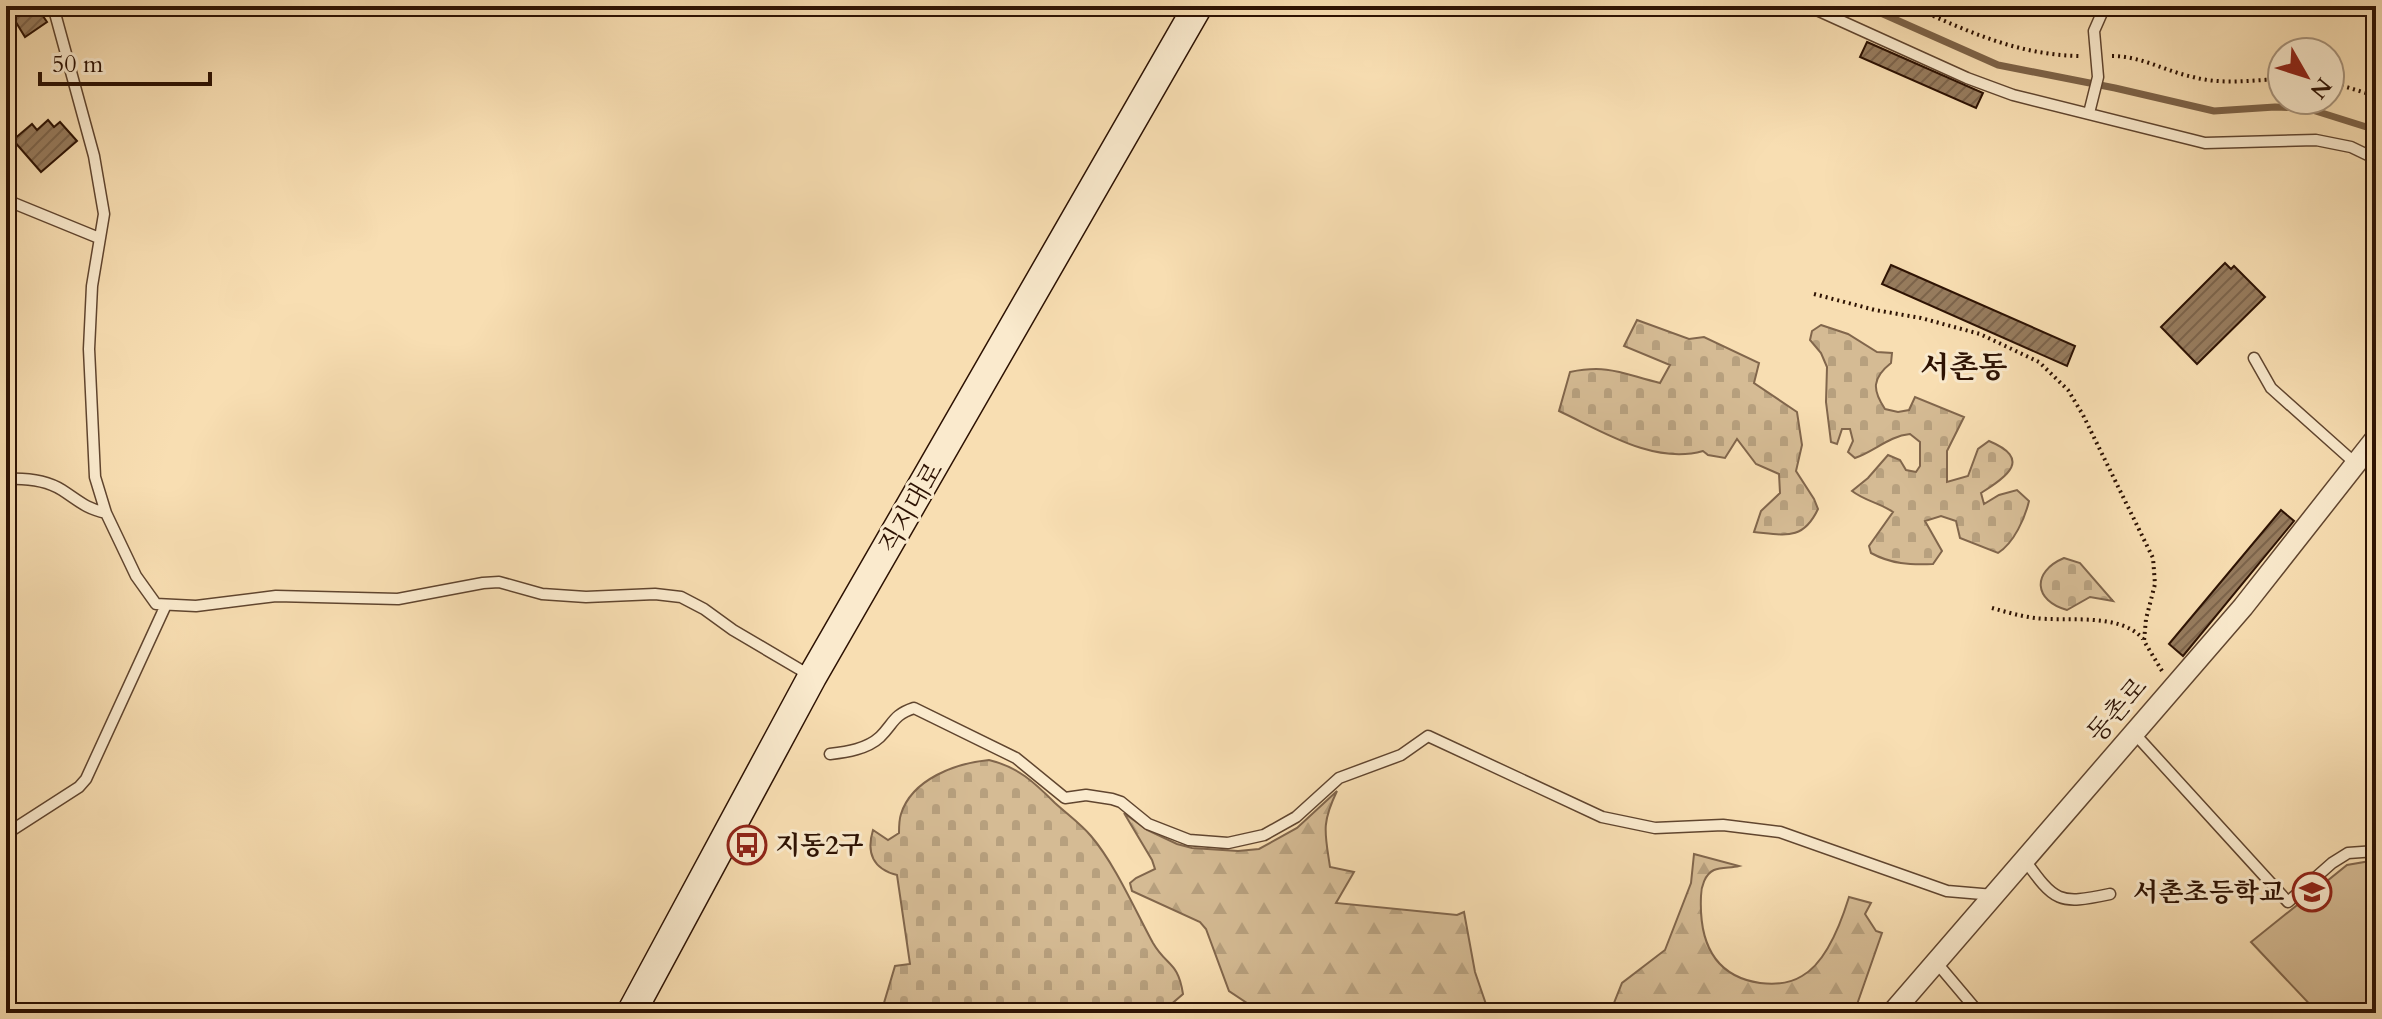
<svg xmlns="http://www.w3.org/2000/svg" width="2382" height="1019" font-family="Cardo,'Noto Serif KR',serif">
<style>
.forest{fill:url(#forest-firs);stroke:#81664c;stroke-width:2}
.cemetery{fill:url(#cemetery-stones);stroke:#81664c;stroke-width:2}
.garden{fill:#d5bb94;stroke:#81664c;stroke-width:2}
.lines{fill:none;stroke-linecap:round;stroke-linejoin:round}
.stream{stroke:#7d6348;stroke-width:7}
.building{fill:url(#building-hatch);stroke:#2d1203;stroke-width:2}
.service-casing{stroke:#60452f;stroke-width:13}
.minor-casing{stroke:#60452f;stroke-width:23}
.secondary-casing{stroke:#2d1203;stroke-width:31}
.path{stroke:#2d1203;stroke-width:4;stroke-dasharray:2 4;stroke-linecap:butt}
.service{stroke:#faeacd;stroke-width:10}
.minor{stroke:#faeacd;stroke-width:20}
.secondary{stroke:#faeacd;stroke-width:28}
.labels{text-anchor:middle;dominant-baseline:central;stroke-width:6;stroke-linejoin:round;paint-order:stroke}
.street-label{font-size:26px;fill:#2d1203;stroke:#faeacd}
.poi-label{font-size:26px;font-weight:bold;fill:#2d1203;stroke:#faeacd;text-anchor:start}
.quarter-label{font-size:30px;font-weight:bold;fill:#2d1203;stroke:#faeacd}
</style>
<defs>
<pattern id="forest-firs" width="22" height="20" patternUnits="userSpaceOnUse" patternTransform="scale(2)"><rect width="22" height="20" fill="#d5bb94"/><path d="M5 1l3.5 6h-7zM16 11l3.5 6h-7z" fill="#b7a07e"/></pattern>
<pattern id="cemetery-stones" width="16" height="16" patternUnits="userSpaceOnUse" patternTransform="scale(2)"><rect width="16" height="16" fill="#d5bb94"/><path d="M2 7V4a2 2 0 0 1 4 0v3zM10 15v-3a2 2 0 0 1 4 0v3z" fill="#b7a07e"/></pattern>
<pattern id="building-hatch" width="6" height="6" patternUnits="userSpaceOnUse" patternTransform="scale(2)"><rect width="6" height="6" fill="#977c5e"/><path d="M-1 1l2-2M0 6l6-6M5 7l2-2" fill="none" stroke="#7c644b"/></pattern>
</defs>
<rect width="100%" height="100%" fill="#f8deb2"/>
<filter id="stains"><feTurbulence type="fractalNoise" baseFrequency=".0025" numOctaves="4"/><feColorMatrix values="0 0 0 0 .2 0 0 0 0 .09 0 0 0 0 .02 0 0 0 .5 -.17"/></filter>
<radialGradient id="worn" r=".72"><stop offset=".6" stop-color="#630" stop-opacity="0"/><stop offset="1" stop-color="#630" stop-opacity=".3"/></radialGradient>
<path class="forest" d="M 1337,791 C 1321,824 1325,833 1330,867 L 1354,872 L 1336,903 L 1457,915 L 1464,912 L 1475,972 L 1489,1013 L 1262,1013 L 1229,991 L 1206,929 L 1200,922 L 1132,891 L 1130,883 L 1136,878 L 1155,869 L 1152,860 L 1124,813 L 1147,830 L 1177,844 L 1192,848 L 1238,851 L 1259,849 L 1297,828 Z
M 1694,854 L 1739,866 C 1732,868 1721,867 1714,870 C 1705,874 1701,887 1701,896 C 1699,940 1713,976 1760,983 C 1775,985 1789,984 1802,976 C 1827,962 1841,923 1849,897 L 1871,903 L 1865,914 L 1876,931 L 1882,933 L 1854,1013 L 1610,1013 L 1622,983 L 1665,950 L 1691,883 Z"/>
<path class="cemetery" d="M 1637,320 L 1689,339 L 1704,337 L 1759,363 L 1754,383 L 1797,412 L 1802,445 L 1796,471 L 1814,499 L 1818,509 C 1803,541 1785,535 1754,532 L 1761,511 L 1780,493 L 1779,474 L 1756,464 L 1737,439 L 1725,458 L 1708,455 L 1703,451 C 1654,465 1602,431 1559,411 L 1570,372 C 1609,364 1623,374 1660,383 L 1670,365 L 1624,346 Z
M 1821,325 L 1848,334 L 1877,352 L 1892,353 L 1891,363 C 1872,378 1872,390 1885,409 L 1898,412 L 1909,410 L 1915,397 L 1964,417 L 1947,451 L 1947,482 L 1968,476 L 1978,449 L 1989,441 C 2032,459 2008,476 1981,493 L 1984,504 L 1999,495 L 2017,490 L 2029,501 C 2025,518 2014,543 1998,553 L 1960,538 L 1956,521 L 1941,516 L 1925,521 L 1942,551 L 1933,564 C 1910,565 1891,564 1871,553 L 1869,546 L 1893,512 C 1880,503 1865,501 1852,491 L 1868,478 L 1888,455 L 1900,460 L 1906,470 L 1916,472 L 1920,466 L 1920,442 L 1910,434 C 1889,436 1875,451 1855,458 L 1848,452 L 1853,441 L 1850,429 L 1842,429 L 1837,444 L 1831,442 L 1826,402 L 1827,367 L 1821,353 L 1810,340 L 1812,331 Z
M 2064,558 L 2080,563 L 2113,601 L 2090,597 L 2067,610 C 2034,601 2031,572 2064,558 Z
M 989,760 C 1018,767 1034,782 1055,803 C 1067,814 1081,824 1091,836 C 1115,864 1135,910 1153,943 C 1167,967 1178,961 1183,994 L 1161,1013 L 881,1013 L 895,966 L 910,964 L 897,875 C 873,869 866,853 873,830 L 888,840 L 899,833 C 899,828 899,820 901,814 C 912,779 956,763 989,760 Z"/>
<path class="garden" d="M 2376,860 L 2376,1013 L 2318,1013 L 2251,942 L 2347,865 Z"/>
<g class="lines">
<path class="stream" d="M 1865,6 L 1998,65 L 2115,88 L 2214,111 L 2275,107 L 2306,108 L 2376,130"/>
</g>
<path class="building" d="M 6,6 L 36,6 L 47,22 L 25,37 Z
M 1867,42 L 1983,93 L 1976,108 L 1860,57 Z
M 48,120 L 54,127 L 60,122 L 77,141 L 41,172 L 13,140 L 32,124 L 37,130 Z
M 2225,263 L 2231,269 L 2234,266 L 2265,297 L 2197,364 L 2161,327 Z
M 1891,265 L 2075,346 L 2067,366 L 1882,284 Z
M 2281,510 L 2294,521 L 2183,656 L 2169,644 Z"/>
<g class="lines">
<defs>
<path id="service" d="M 53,6 L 94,156 L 104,214 L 92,286 L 89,349 L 95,477 L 106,513 L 136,576 L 156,604 L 196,606 L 276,596 L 398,599 L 483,583 L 499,582 L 542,594 L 586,597 L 655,594 L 681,597 L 704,609 L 733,630 L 811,676
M 1808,6 L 1967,78 L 2013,95 L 2205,143 L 2316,140 L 2351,147 L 2376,159
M 2089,113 L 2098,77 L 2094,31 L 2105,6
M 6,200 L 99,238
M 2254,358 L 2271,388 L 2355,463
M 6,479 C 24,478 46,480 62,490 C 79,501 85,508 106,513
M 2134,733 L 2288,902 L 2332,863 L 2348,853 L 2376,851
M 830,754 C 847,752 867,749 880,737 C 894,723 893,715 914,708 L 1016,758 L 1065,798 L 1086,795 L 1112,799 L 1121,802 L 1148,824 L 1189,840 L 1228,843 L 1264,835 L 1296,817 L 1339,778 L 1401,755 L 1428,736 L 1602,817 L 1655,828 L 1723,825 L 1780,832 L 1947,891 L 1994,895
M 6,834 L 79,787 L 86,779 L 165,607
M 2024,859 C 2055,902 2058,905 2110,894
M 1936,962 L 1979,1013"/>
<path id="minor" d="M 1892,1013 L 2243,607 L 2376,438"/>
<path id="secondary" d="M 631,1013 L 812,677 L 1198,6"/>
</defs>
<use href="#service" class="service-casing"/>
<use href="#minor" class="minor-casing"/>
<use href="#secondary" class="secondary-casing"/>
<path class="path" d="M 1911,6 C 1967,31 2017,55 2080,56
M 2112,56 C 2141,56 2165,71 2193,77 C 2222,85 2252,80 2282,79
M 2330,82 L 2376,96
M 1814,294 L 1875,310 L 1921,318 L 1980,334 L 2039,362 L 2068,390 L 2083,415 L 2153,558 L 2155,584 L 2146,619 L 2144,641 L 2162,671
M 1992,608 C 2006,612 2020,616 2035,618 C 2066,622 2120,612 2143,639"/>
<use href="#service" class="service"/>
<use href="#minor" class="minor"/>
<use href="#secondary" class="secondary"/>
</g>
<defs>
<symbol id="bus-ring" viewBox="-11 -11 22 22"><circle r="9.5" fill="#faeacd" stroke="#8f2418" stroke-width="1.5"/><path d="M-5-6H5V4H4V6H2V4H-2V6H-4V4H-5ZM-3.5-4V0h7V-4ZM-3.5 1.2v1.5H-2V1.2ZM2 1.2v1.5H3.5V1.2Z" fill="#8f2418"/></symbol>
<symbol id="school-ring" viewBox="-11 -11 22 22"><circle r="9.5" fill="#faeacd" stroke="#8f2418" stroke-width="1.5"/><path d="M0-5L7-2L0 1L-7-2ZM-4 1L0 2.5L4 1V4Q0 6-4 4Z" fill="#8f2418"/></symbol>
</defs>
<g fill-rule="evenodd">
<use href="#bus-ring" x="725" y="823" width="44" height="44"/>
<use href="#school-ring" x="2290" y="870" width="44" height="44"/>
</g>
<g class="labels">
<g class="street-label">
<text transform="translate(911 508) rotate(-60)">직지대로</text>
<text transform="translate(2117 710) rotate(-49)">동촌로</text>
</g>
<g class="poi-label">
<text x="775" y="845">지동2구</text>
<text x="2284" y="892" text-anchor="end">서촌초등학교</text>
</g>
<g class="quarter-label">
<text x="1964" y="367">서촌동</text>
</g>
</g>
<rect width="2382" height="1019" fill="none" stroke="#f8deb2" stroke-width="32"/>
<rect x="8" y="8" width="2366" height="1003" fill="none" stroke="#2d1203" stroke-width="4"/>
<rect x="16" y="16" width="2350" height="987" fill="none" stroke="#2d1203" stroke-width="2"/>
<g transform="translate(2306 76) rotate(129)"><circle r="38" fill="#faeacd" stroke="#a8947c" stroke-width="2"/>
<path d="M0-6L14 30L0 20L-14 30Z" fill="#8f2418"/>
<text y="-12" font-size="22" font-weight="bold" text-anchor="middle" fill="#2d1203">N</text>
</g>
<path d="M40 72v12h170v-12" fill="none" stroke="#2d1203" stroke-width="4"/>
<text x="52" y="72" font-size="24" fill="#2d1203" stroke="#faeacd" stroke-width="6" paint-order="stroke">50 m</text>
<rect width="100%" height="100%" filter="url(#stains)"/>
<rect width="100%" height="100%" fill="url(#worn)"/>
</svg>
